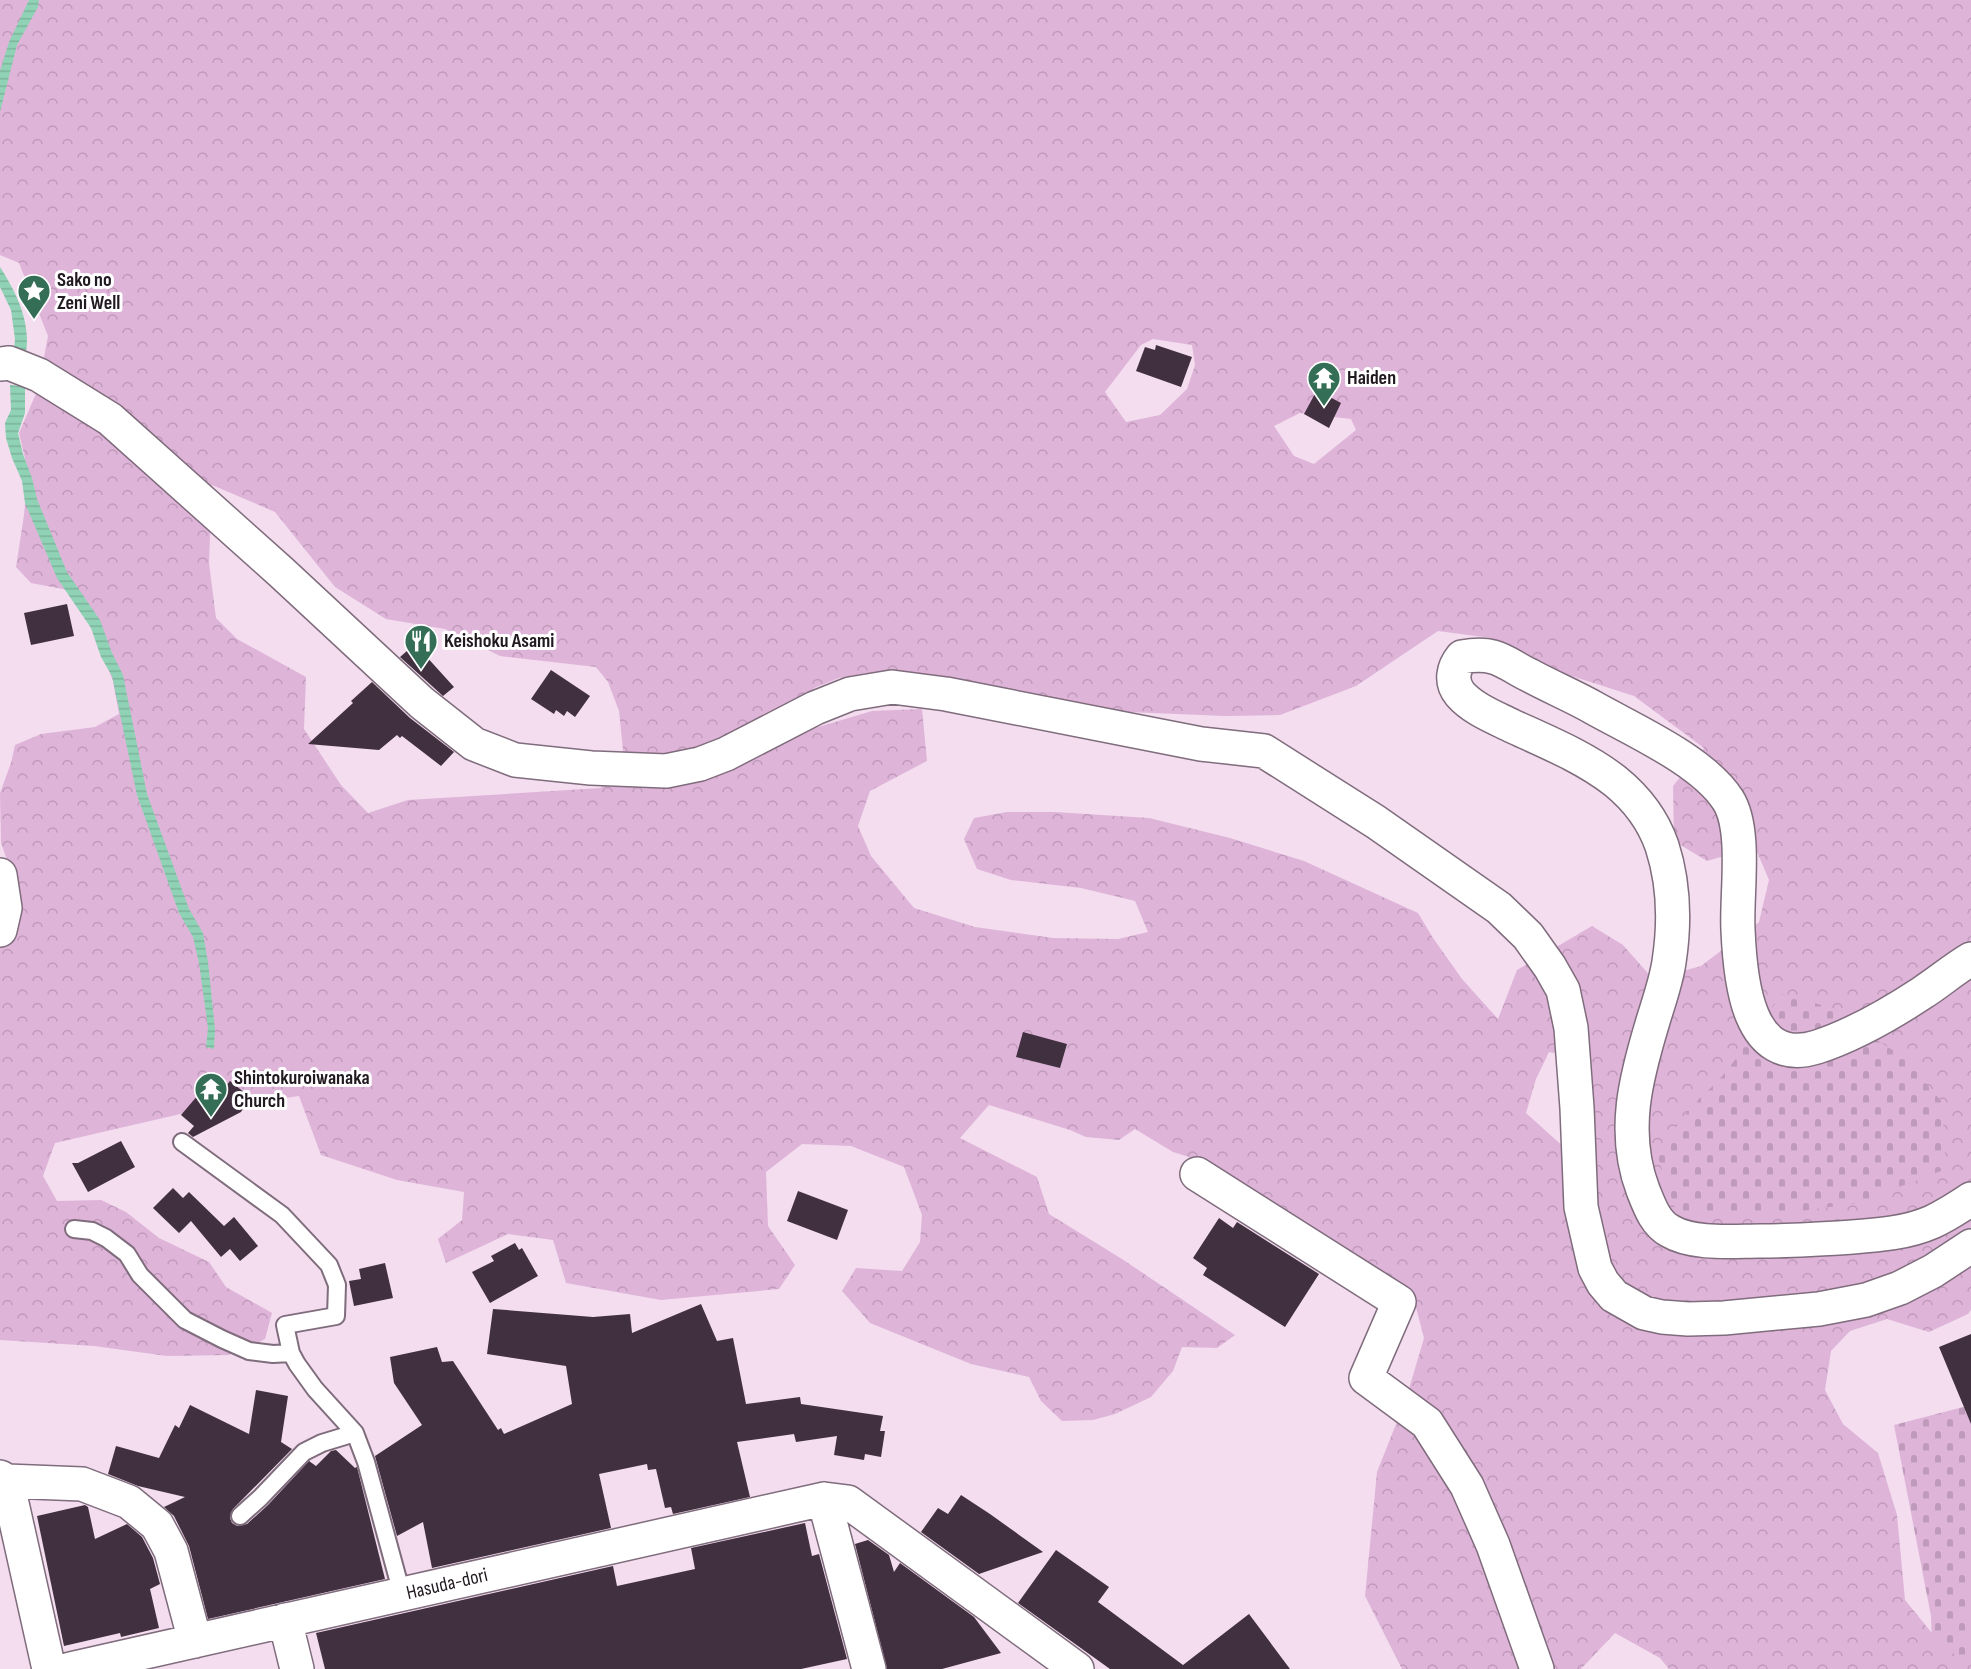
<svg xmlns="http://www.w3.org/2000/svg" width="1971" height="1669" font-family="'Sofia Sans Condensed',sans-serif">
<style>
.forest{fill:url(#forest-crowns);fill-rule:evenodd}
.cemetery{fill:url(#cemetery-stones)}
.water{fill:url(#water-rules)}
.building{fill:#41303f}
.lines{fill:none;stroke-linecap:round;stroke-linejoin:round}
.lane-casing{stroke:#7f6c7c;stroke-width:20}
.street-casing{stroke:#7f6c7c;stroke-width:36}
.lane{stroke:#fff;stroke-width:16}
.street{stroke:#fff;stroke-width:33}
.labels{text-anchor:middle;dominant-baseline:central;stroke-width:6;stroke-linejoin:round;paint-order:stroke}
.poi-label{font-size:20px;font-weight:bold;fill:#211a20;stroke:#fff;text-anchor:start}
.street-label{font-size:20px;fill:#211a20;stroke:#fff}
</style>
<defs>
<pattern id="forest-crowns" width="20" height="18" patternUnits="userSpaceOnUse" patternTransform="scale(1.5)"><rect width="20" height="18" fill="#dfb4d9"/><path d="M2 6a3 3 0 1 1 6 0M12 15a3 3 0 1 1 6 0" fill="none" stroke="#bf9aba"/></pattern>
<pattern id="cemetery-stones" width="16" height="16" patternUnits="userSpaceOnUse" patternTransform="scale(1.5)"><rect width="16" height="16" fill="#dfb4d9"/><path d="M2 7V4a2 2 0 0 1 4 0v3zM10 15v-3a2 2 0 0 1 4 0v3z" fill="#bf9aba"/></pattern>
<pattern id="water-rules" width="6" height="5" patternUnits="userSpaceOnUse" patternTransform="scale(1.5)"><rect width="6" height="5" fill="#90d2b5"/><path d="M0 2.5h6" fill="none" stroke="#7cb49b"/></pattern>
</defs>
<rect width="100%" height="100%" fill="#f3ddef"/>
<path class="forest" d="M 0,0 L 1971,0 L 1971,1310 L 1968,1314 L 1929,1332 L 1887,1319 L 1850,1331 L 1831,1351 L 1825,1390 L 1843,1424 L 1878,1453 L 1897,1515 L 1905,1600 L 1936,1638 L 1971,1657 L 1971,1669 L 1669,1669 L 1660,1658 L 1615,1633 L 1581,1669 L 1402,1669 L 1365,1596 L 1377,1472 L 1406,1399 L 1424,1338 L 1412,1292 L 1202,1161 L 1173,1152 L 1135,1129 L 1119,1140 L 1086,1137 L 1070,1130 L 989,1105 L 960,1138 L 1037,1177 L 1049,1214 L 1122,1259 L 1235,1335 L 1217,1348 L 1182,1347 L 1173,1371 L 1151,1397 L 1115,1414 L 1093,1420 L 1062,1421 L 1041,1401 L 1029,1377 L 971,1364 L 870,1323 L 842,1291 L 856,1268 L 902,1271 L 920,1242 L 922,1215 L 904,1167 L 851,1146 L 802,1144 L 766,1172 L 768,1226 L 795,1265 L 779,1289 L 661,1300 L 566,1283 L 553,1240 L 508,1234 L 446,1263 L 438,1239 L 462,1220 L 464,1192 L 397,1180 L 321,1155 L 299,1096 L 189,1112 L 55,1143 L 43,1176 L 57,1201 L 101,1200 L 126,1212 L 159,1238 L 209,1262 L 226,1287 L 272,1313 L 265,1339 L 229,1355 L 167,1356 L 94,1346 L 0,1340 L 0,867 L 13,877 L 1,843 L 0,793 L 11,763 L 15,745 L 41,734 L 95,727 L 119,714 L 113,681 L 96,637 L 73,591 L 31,583 L 16,567 L 24,515 L 28,471 L 19,433 L 38,389 L 48,336 L 19,263 L 0,255 ZM 1153,339 L 1192,345 L 1195,365 L 1187,389 L 1160,415 L 1126,422 L 1105,392 L 1141,345 ZM 1300,413 L 1351,419 L 1356,430 L 1314,464 L 1294,456 L 1274,426 ZM 212,485 L 275,512 L 335,587 L 386,619 L 445,629 L 500,656 L 596,667 L 608,682 L 619,711 L 623,750 L 601,788 L 408,800 L 368,813 L 341,785 L 304,729 L 306,677 L 237,639 L 216,618 L 209,563 ZM 1438,631 L 1491,638 L 1553,670 L 1634,696 L 1704,748 L 1673,786 L 1674,841 L 1707,861 L 1755,847 L 1769,880 L 1759,922 L 1701,966 L 1653,979 L 1623,945 L 1592,926 L 1517,970 L 1498,1019 L 1462,979 L 1433,938 L 1418,913 L 1304,861 L 1230,838 L 1149,818 L 1055,812 L 1007,812 L 974,818 L 964,839 L 977,869 L 1011,880 L 1081,888 L 1135,901 L 1148,932 L 1118,939 L 1053,938 L 975,927 L 914,908 L 871,856 L 858,826 L 870,791 L 927,761 L 922,709 L 872,711 L 798,733 L 814,688 L 839,678 L 866,673 L 922,674 L 973,682 L 1104,711 L 1225,716 L 1280,715 L 1356,686 ZM 1549,1052 L 1587,1059 L 1567,1150 L 1526,1113 L 1536,1079 Z"/>
<path class="cemetery" d="M 1782,994 L 1825,1006 L 1903,1057 L 1942,1102 L 1946,1169 L 1857,1203 L 1775,1215 L 1676,1211 L 1656,1151 L 1678,1122 L 1727,1071 Z
M 1971,1405 L 1971,1661 L 1932,1644 L 1931,1616 L 1894,1425 Z"/>
<path class="water" d="M 29,0 L 39,0 L 38,7 L 17,45 L 0,112 L 0,71 L 9,42 Z
M 0,267 C 16,292 31,322 26,352 L 14,350 L 15,339 L 11,310 L 0,287 Z
M 10,385 L 25,386 L 25,413 L 18,433 L 23,454 L 32,478 L 37,499 L 67,572 L 100,620 L 112,653 L 123,675 L 147,794 L 189,909 L 203,933 L 208,962 L 215,1029 L 214,1049 L 206,1047 L 208,1028 L 199,963 L 193,937 L 179,913 L 137,795 L 112,676 L 101,657 L 91,628 L 57,578 L 25,503 L 22,481 L 12,458 L 6,438 L 5,423 L 11,410 Z"/>
<path class="building" d="M 1156,345 L 1192,357 L 1181,387 L 1136,371 L 1145,347 L 1155,350 Z
M 1317,390 L 1341,403 L 1329,428 L 1304,414 Z
M 67,604 L 74,636 L 31,645 L 24,613 Z
M 415,644 L 454,687 L 443,696 L 400,657 Z
M 551,670 L 590,696 L 575,717 L 567,711 L 564,716 L 556,710 L 554,714 L 531,699 Z
M 372,682 L 410,718 L 454,752 L 441,766 L 402,736 L 400,738 L 397,735 L 379,750 L 308,744 L 353,703 L 351,701 Z
M 1023,1032 L 1067,1044 L 1060,1068 L 1016,1057 Z
M 230,1081 L 250,1097 L 241,1112 L 193,1137 L 188,1133 L 194,1126 L 181,1115 L 204,1088 L 216,1098 Z
M 121,1141 L 135,1167 L 88,1192 L 72,1163 L 78,1163 Z
M 173,1188 L 183,1198 L 189,1192 L 224,1226 L 234,1217 L 258,1246 L 240,1261 L 230,1249 L 221,1257 L 191,1221 L 179,1233 L 153,1208 Z
M 798,1191 L 848,1210 L 837,1240 L 787,1221 Z
M 1219,1218 L 1233,1228 L 1237,1222 L 1319,1274 L 1285,1327 L 1203,1275 L 1207,1268 L 1193,1258 Z
M 515,1243 L 519,1250 L 522,1248 L 538,1276 L 490,1303 L 472,1272 L 494,1261 L 491,1256 Z
M 385,1263 L 393,1298 L 354,1306 L 349,1281 L 361,1279 L 359,1269 Z
M 701,1304 L 717,1341 L 733,1338 L 746,1404 L 800,1397 L 801,1404 L 883,1416 L 880,1431 L 885,1431 L 881,1457 L 865,1454 L 864,1460 L 834,1455 L 837,1436 L 796,1442 L 794,1434 L 737,1442 L 750,1497 L 673,1514 L 671,1507 L 665,1508 L 656,1469 L 648,1470 L 647,1464 L 599,1474 L 611,1528 L 432,1568 L 423,1522 L 397,1536 L 375,1456 L 422,1425 L 394,1383 L 390,1357 L 437,1347 L 442,1362 L 453,1361 L 498,1430 L 501,1428 L 504,1434 L 572,1404 L 566,1366 L 487,1354 L 493,1309 L 593,1317 L 630,1314 L 632,1333 Z
M 1971,1334 L 1971,1424 L 1939,1347 Z
M 256,1390 L 288,1396 L 281,1442 L 292,1449 L 233,1509 L 230,1518 L 232,1523 L 237,1526 L 247,1524 L 268,1505 L 309,1461 L 316,1466 L 331,1451 L 336,1450 L 355,1468 L 357,1467 L 385,1579 L 208,1619 L 189,1546 L 174,1516 L 164,1507 L 185,1497 L 138,1486 L 108,1474 L 116,1446 L 159,1458 L 175,1425 L 179,1428 L 190,1405 L 249,1434 Z
M 961,1495 L 990,1514 L 1043,1552 L 979,1574 L 921,1532 L 938,1508 L 948,1514 Z
M 85,1505 L 88,1507 L 95,1539 L 127,1524 L 142,1537 L 153,1558 L 160,1584 L 150,1589 L 159,1628 L 121,1637 L 120,1633 L 64,1646 L 37,1516 Z
M 805,1523 L 812,1556 L 819,1554 L 847,1659 L 801,1669 L 325,1669 L 316,1633 L 613,1566 L 617,1586 L 695,1569 L 691,1548 Z
M 868,1540 L 889,1555 L 894,1572 L 900,1563 L 974,1617 L 1001,1653 L 942,1669 L 887,1669 L 855,1544 Z
M 1056,1550 L 1109,1587 L 1098,1602 L 1183,1665 L 1249,1614 L 1290,1669 L 1110,1669 L 1018,1603 Z"/>
<g class="lines">
<defs>
<path id="lane" d="M 182,1142 L 282,1215 L 329,1265 L 337,1285 L 336,1316 L 285,1325 L 291,1353 L 297,1364 L 315,1389 L 355,1433 L 366,1462 L 402,1594
M 74,1229 L 92,1231 L 106,1238 L 127,1254 L 140,1275 L 185,1320 L 222,1339 L 249,1351 L 273,1354 L 291,1353
M 240,1516 L 260,1498 L 304,1452 L 322,1443 L 355,1433"/>
<path id="street" d="M 0,364 L 9,363 L 39,375 L 110,419 L 281,572 L 422,703 L 474,744 L 515,760 L 591,768 L 666,771 L 700,764 L 726,754 L 815,708 L 850,694 L 892,687 L 946,694 L 1201,744 L 1264,751 L 1376,822 L 1499,908 L 1528,936 L 1550,967 L 1563,990 L 1571,1028 L 1577,1108 L 1581,1207 L 1595,1268 L 1603,1283 L 1614,1296 L 1644,1313 L 1662,1317 L 1688,1319 L 1724,1318 L 1819,1309 L 1866,1300 L 1900,1288 L 1933,1271 L 1971,1246
M 0,875 L 5,908 L 0,930
M 1971,959 C 1954,969 1939,982 1922,993 C 1890,1014 1854,1035 1817,1047 C 1747,1069 1740,978 1738,930 C 1736,895 1747,830 1728,800 C 1703,761 1635,731 1594,708 C 1573,696 1551,687 1529,675 C 1518,670 1505,660 1493,657 C 1482,654 1473,655 1462,657 C 1453,668 1450,682 1460,694 C 1473,709 1494,717 1512,726 C 1547,742 1584,757 1615,781 C 1636,798 1653,820 1662,846 C 1674,883 1675,923 1669,962 C 1666,982 1659,1001 1653,1021 C 1636,1077 1621,1132 1643,1190 C 1649,1205 1655,1223 1670,1231 C 1693,1245 1734,1241 1760,1241 C 1791,1241 1821,1239 1852,1237 C 1879,1235 1907,1233 1932,1222 C 1945,1216 1959,1207 1971,1199
M 1197,1174 L 1399,1302 L 1366,1378 L 1427,1423 L 1467,1486 L 1493,1545 L 1537,1669
M 0,1477 L 7,1481 L 49,1669
M 7,1481 L 82,1484 L 129,1502 L 157,1525 L 171,1551 L 195,1641
M 824,1499 L 869,1669
M 285,1620 L 297,1669
M 70,1669 L 824,1499 L 848,1502 L 1077,1669"/>
</defs>
<use href="#lane" class="lane-casing"/>
<use href="#street" class="street-casing"/>
<use href="#lane" class="lane"/>
<use href="#street" class="street"/>
</g>
<defs>
<symbol id="sight-pin" viewBox="-11 -11 22 30"><path d="M0 17L-7.5 6A9.5 9.5 0 1 1 7.5 6Z" fill="#346e56" stroke="#fff"/><path d="M0-6L1.8-2.2L6-1.7L2.9 1.2L3.7 5.4L0 3.3L-3.7 5.4L-2.9 1.2L-6-1.7L-1.8-2.2Z" fill="#fff"/></symbol>
<symbol id="temple-pin" viewBox="-11 -11 22 30"><path d="M0 17L-7.5 6A9.5 9.5 0 1 1 7.5 6Z" fill="#346e56" stroke="#fff"/><path d="M0-6L5-2H3V0L6.5 2.5H4V6H1.5V3h-3V6H-4V2.5H-6.5L-3 0V-2H-5Z" fill="#fff"/></symbol>
<symbol id="restaurant-pin" viewBox="-11 -11 22 30"><path d="M0 17L-7.5 6A9.5 9.5 0 1 1 7.5 6Z" fill="#346e56" stroke="#fff"/><path d="M-5-6h1v4h1v-4h1v4h1v-4h1v5L-1.5 .5V6h-2V.5L-5-1ZM5-6V6H3V1.5H1.5Q1.5-4 5-6Z" fill="#fff"/></symbol>
</defs>
<g fill-rule="evenodd">
<use href="#sight-pin" x="15" y="272" width="38" height="52"/>
<use href="#temple-pin" x="1305" y="359" width="38" height="52"/>
<use href="#restaurant-pin" x="402" y="622" width="38" height="52"/>
<use href="#temple-pin" x="192" y="1070" width="38" height="52"/>
</g>
<g class="labels">
<g class="poi-label">
<text x="57" y="280">Sako no<tspan x="57" dy="23">Zeni Well</tspan></text>
<text x="1347" y="378">Haiden</text>
<text x="444" y="641">Keishoku Asami</text>
<text x="234" y="1078">Shintokuroiwanaka<tspan x="234" dy="23">Church</tspan></text>
</g>
<g class="street-label">
<text transform="translate(447 1584) rotate(-13)">Hasuda-dori</text>
</g>
</g>
</svg>
